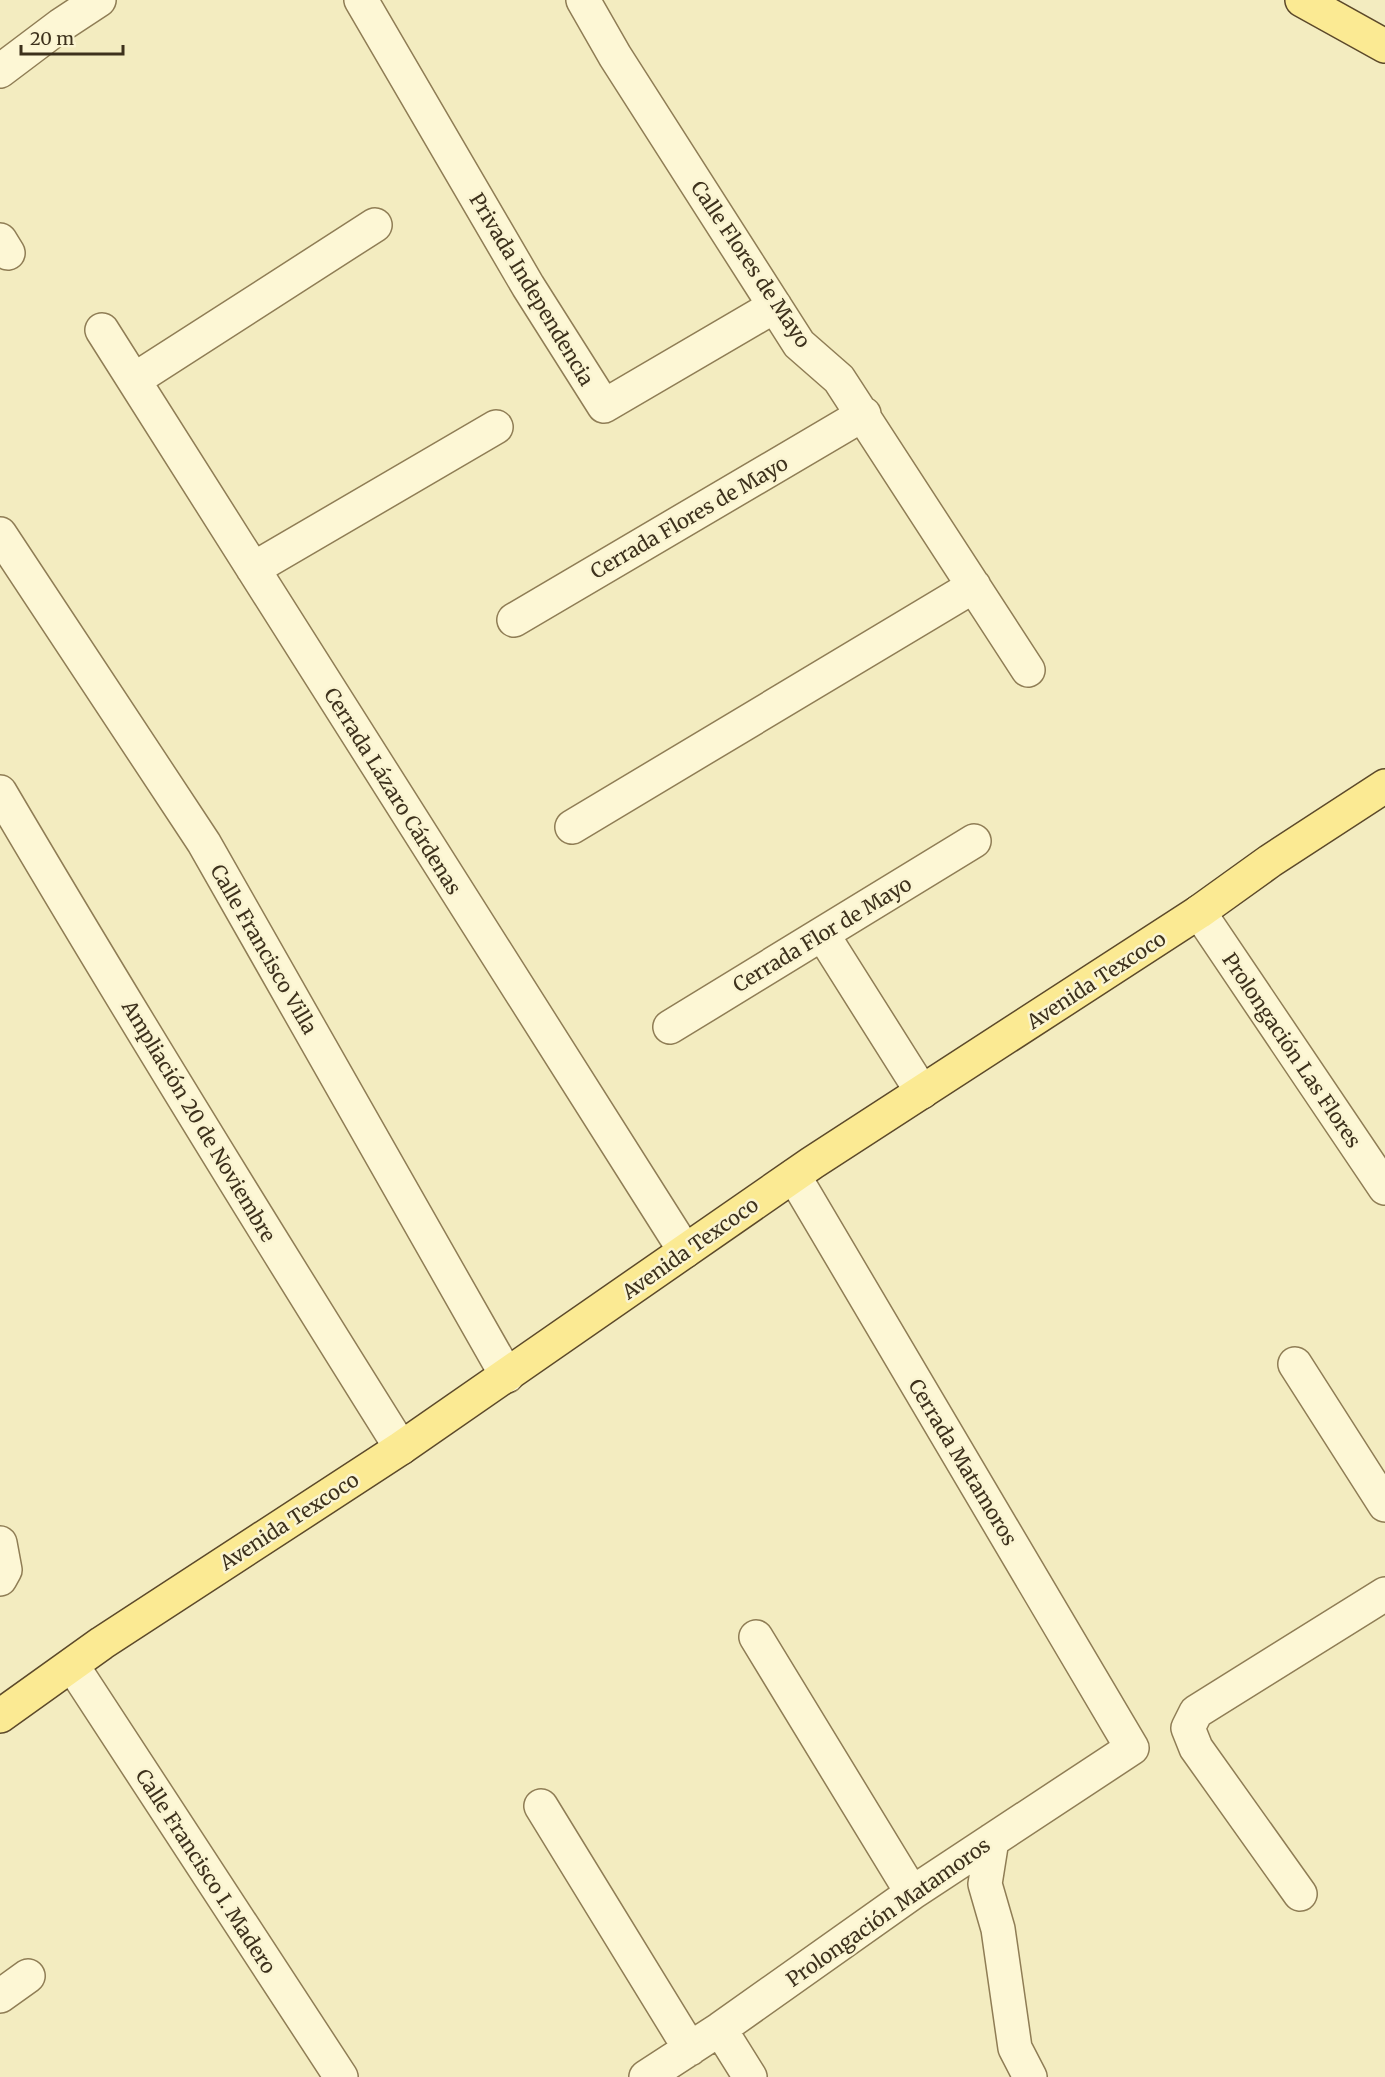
<svg xmlns="http://www.w3.org/2000/svg" width="1385" height="2077" font-family="Merriweather,serif">
<style>
.lines{fill:none;stroke-linecap:round;stroke-linejoin:round}
.minor-casing{stroke:#8f7d55;stroke-width:36}
.major-casing{stroke:#5c492a;stroke-width:36}
.minor{stroke:#fdf7d5;stroke-width:33}
.major{stroke:#fbea93;stroke-width:33}
.labels{text-anchor:middle;dominant-baseline:central;stroke-width:5;stroke-linejoin:round;paint-order:stroke}
.street-label{font-size:20px;fill:#3d311c;stroke:#faf4d1}
</style>
<rect width="100%" height="100%" fill="#f3ecc0"/>
<g class="lines">
<defs>
<path id="minor" d="M 361,0 L 528,286 L 604,406 L 775,306
M 583,0 L 615,56 L 799,344 L 839,379 L 1028,670
M 0,71 L 61,25 L 99,0
M 0,240 L 8,253
M 102,330 L 685,1251
M 134,380 L 375,225
M 0,534 L 204,843 L 507,1376
M 253,569 L 496,427
M 514,620 L 864,414
M 0,792 C 130,1013 265,1231 401,1448
M 572,827 L 974,586
M 1199,912 L 1385,1188
M 823,935 L 922,1092
M 670,1027 L 974,841
M 1295,1364 L 1385,1505
M 0,1543 L 5,1570 L 0,1579
M 756,1637 L 912,1893
M 72,1665 L 341,2077
M 541,1806 L 690,2049
M 992,1840 L 985,1884 L 998,1929 L 1015,2048 L 1030,2077
M 1300,1894 L 1196,1748 L 1188,1728 L 1196,1712 L 1385,1594
M 0,1996 L 28,1976
M 720,2029 L 750,2077
M 646,2077 L 720,2029 L 912,1893 L 1132,1748 L 794,1176"/>
<path id="major" d="M 1302,0 L 1385,46
M 0,1716 L 102,1643 L 401,1448 L 812,1163 L 1199,912 L 1270,861 L 1385,786"/>
</defs>
<use href="#minor" class="minor-casing"/>
<use href="#major" class="major-casing"/>
<use href="#minor" class="minor"/>
<use href="#major" class="major"/>
</g>
<g class="labels">
<g class="street-label">
<text transform="translate(751 264) rotate(56)">Calle Flores de Mayo</text>
<text transform="translate(532 289) rotate(59)">Privada Independencia</text>
<text transform="translate(689 517) rotate(-30)">Cerrada Flores de Mayo</text>
<text transform="translate(393 791) rotate(58)">Cerrada Lázaro Cárdenas</text>
<text transform="translate(822 934) rotate(-31)">Cerrada Flor de Mayo</text>
<text transform="translate(264 949) rotate(60)">Calle Francisco Villa</text>
<text transform="translate(1096 980) rotate(-33)">Avenida Texcoco</text>
<text transform="translate(1292 1050) rotate(56)">Prolongación Las Flores</text>
<text transform="translate(199 1121) rotate(59)">Ampliación 20 de Noviembre</text>
<text transform="translate(690 1248) rotate(-35)">Avenida Texcoco</text>
<text transform="translate(963 1462) rotate(59)">Cerrada Matamoros</text>
<text transform="translate(289 1521) rotate(-33)">Avenida Texcoco</text>
<text transform="translate(206 1871) rotate(57)">Calle Francisco I. Madero</text>
<text transform="translate(888 1912) rotate(-35)">Prolongación Matamoros</text>
</g>
</g>
<path d="M21 45v9h102v-9" fill="none" stroke="#3d311c" stroke-width="3"/>
<text x="30" y="45" font-size="18" fill="#3d311c" stroke="#faf4d1" stroke-width="4.5" paint-order="stroke">20 m</text>
</svg>
